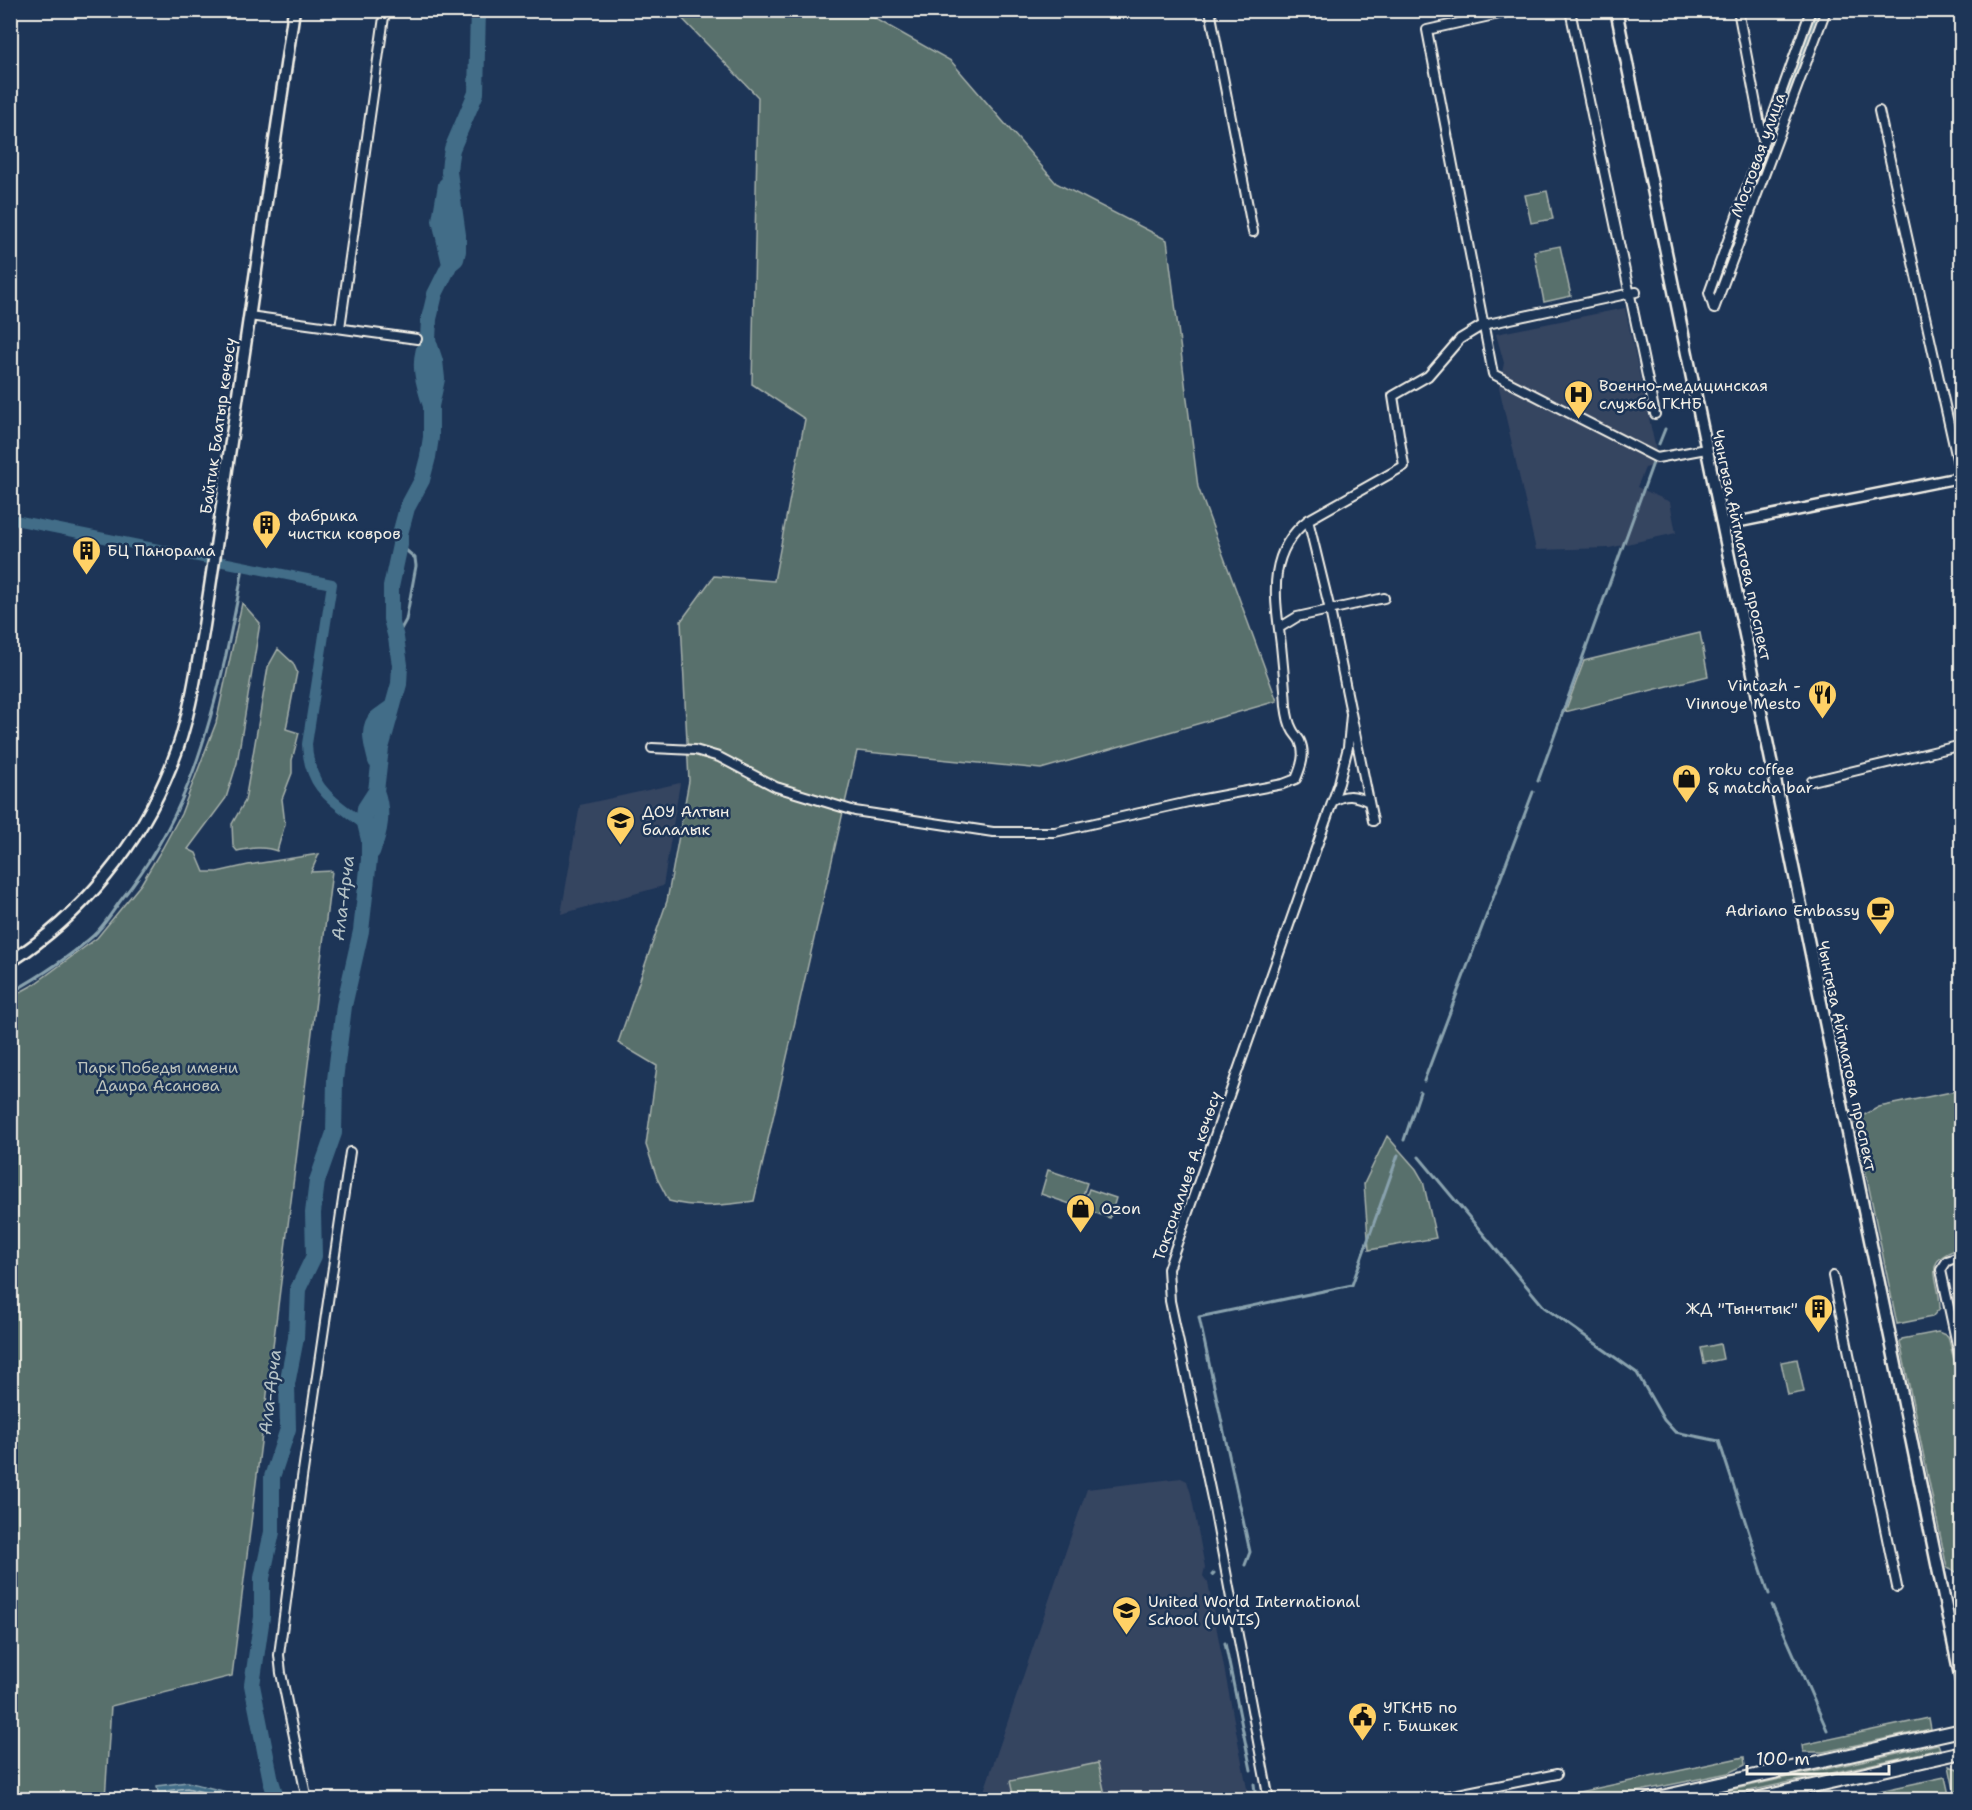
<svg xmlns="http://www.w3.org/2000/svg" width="1972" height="1810" font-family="'Shantell Sans',sans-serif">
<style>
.built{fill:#354461}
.green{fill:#58706c;stroke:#a6b0aa;stroke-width:1.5}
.water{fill:#426d88;stroke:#89a2ae;stroke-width:1.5}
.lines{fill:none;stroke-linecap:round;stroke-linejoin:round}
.shore{stroke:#adbcc2;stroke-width:1.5}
.stream{stroke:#89a2ae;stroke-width:3}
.canal{stroke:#426d88;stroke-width:10}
.river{stroke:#426d88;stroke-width:16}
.minor-casing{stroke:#f4f1e8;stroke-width:12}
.tertiary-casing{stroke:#f4f1e8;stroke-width:14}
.secondary-casing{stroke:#f4f1e8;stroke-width:15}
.primary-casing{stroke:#f4f1e8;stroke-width:16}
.minor{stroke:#1d3557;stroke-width:8}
.tertiary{stroke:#1d3557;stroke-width:9}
.secondary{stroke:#1d3557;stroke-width:10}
.primary{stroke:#1d3557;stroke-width:12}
.labels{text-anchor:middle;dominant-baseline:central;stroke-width:5;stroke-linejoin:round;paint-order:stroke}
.street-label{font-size:16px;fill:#f4f1e8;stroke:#1d3557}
.poi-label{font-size:16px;fill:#f4f1e8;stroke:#1d3557;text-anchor:start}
.park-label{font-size:16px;fill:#bdc4bd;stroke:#1d3557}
.water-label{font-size:18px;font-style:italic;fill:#b6c3c6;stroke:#1d3557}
</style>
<rect width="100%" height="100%" fill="#1d3557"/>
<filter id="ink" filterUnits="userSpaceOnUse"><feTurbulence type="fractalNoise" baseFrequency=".0167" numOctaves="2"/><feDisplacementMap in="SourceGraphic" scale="12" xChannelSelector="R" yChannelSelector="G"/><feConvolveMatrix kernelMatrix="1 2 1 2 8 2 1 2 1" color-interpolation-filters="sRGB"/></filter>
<g filter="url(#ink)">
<path class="built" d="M 1625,308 L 1659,464 L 1645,468 L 1637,487 L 1670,502 L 1676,533 L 1609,548 L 1536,550 L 1499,387 L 1504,363 L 1496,334 Z
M 680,783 L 663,886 L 561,914 L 580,805 Z
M 1181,1478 L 1187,1481 L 1191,1494 L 1205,1567 L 1203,1576 L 1208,1583 L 1249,1799 L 981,1800 L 1087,1489 Z"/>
<path class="green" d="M 675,11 L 862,11 L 951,61 L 1056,183 L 1167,240 L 1198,487 L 1277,701 L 1041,769 L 857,751 L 754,1201 C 725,1205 698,1209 669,1201 L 657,1178 L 646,1145 L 657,1066 L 618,1043 L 667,901 L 689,781 L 681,621 L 714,576 L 774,581 L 805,419 L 752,384 L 758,97 Z
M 1547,191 L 1553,219 L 1531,223 L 1525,195 Z
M 1560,246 L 1571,296 L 1544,302 L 1534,251 Z
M 242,603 L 260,623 L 237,763 L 226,798 L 188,849 L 196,853 L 204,872 L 217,872 L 248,865 L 319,854 L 311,872 L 332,871 L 232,1676 L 111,1706 L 105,1799 L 11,1799 L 11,997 L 33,985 L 97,938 L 141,884 L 162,849 L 181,814 L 216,723 Z
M 1700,633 L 1708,676 L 1565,712 L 1584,661 Z
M 278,649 L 293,663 L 297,672 L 286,729 L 299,733 L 292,760 L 292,773 L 282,799 L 285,824 L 277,851 C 264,846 251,848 237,851 L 233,846 L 232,824 L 245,801 L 268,667 Z
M 1961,1090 L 1961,1248 C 1919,1261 1940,1276 1940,1308 L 1932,1317 L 1897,1324 L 1855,1120 L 1879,1107 Z
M 1387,1136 L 1416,1169 L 1423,1181 L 1436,1238 L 1369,1250 L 1364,1184 Z
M 1048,1170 L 1087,1183 L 1079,1207 L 1041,1194 Z
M 1089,1189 L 1116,1198 L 1110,1218 L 1082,1208 Z
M 1938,1332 L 1948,1336 L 1961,1388 L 1961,1574 L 1947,1568 L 1900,1342 L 1902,1339 Z
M 1720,1344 L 1723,1359 L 1704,1363 L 1701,1348 Z
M 1797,1359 L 1804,1392 L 1788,1395 L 1781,1362 Z
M 1929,1718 L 1931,1729 L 1823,1752 L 1803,1752 L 1802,1745 Z
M 1938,1744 L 1940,1749 L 1713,1799 L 1695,1798 Z
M 1744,1757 L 1745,1765 L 1728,1773 L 1601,1799 L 1546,1799 Z
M 1098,1763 L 1106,1799 L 1014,1799 L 1010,1781 Z
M 1949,1766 L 1961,1770 L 1961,1793 L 1955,1794 Z
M 1945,1777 L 1950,1799 L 1842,1799 Z"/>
<path class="water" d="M 187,1782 L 231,1793 L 229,1799 L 159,1799 L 157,1786 Z"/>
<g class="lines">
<path class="shore" d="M 165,1800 L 166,1791 L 187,1788 L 222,1797 L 224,1800"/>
<path class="stream" d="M 1713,299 L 1818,10
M 1659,444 L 1665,429
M 396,638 L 406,620 L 416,566 L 415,558 L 400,545
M 1538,781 L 1654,460
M 10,993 C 39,977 68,958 93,936 C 104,926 112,912 121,900 C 181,825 205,748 226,655 C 232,626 239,596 243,566
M 1424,1081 L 1533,792
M 1404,1140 L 1420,1092
M 1419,1157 L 1544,1307 L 1637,1373 L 1664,1420 L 1675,1432 L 1719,1441 L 1769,1594
M 1245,1565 L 1250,1552 L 1199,1317 L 1352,1285 L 1398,1155
M 1212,1575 L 1214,1573
M 1772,1605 L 1827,1730
M 1225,1643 L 1251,1770
M 1254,1784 L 1256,1800"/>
<path class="canal" d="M 10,519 L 332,584 L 307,744 C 309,790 333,800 366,826"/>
<path class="river" d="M 446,185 L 440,220 L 450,264
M 428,340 C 416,361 424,385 431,406
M 376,761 C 373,748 366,728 377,718 C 382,714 388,710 393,706
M 372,852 C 380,831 384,812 376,791
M 277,1800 L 271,1781 L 252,1685 L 262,1617 L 262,1578 L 272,1532 L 272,1477 L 288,1429 L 287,1384 L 296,1338 L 298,1289 L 314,1256 L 313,1213 L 317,1181 L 334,1133 L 335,1080 L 344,1006 L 361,931 L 369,860 L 369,840 L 364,819 L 365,808 L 376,791 L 381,748 L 399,684 L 400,665 L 396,638 L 391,619 L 391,587 L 400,545 L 400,534 L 407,508 L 422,480 L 428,457 L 431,437 L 431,406 L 437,379 L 435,361 L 428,340 L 429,319 L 435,294 L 450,264 L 456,259 L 458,251 L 458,235 L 449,172 L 450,161 L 452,149 L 476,93 L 478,10"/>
<defs>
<path id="minor" d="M 1210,10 L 1253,232
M 1517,10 L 1427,30 L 1493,374 L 1657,458 L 1706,449
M 1570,10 L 1655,414
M 1738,10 L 1763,141
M 1879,111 L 1961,477
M 1714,309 L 1826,10
M 1714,309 L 1709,293 L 1811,10
M 249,316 L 417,339
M 340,328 L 385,10
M 1308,520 L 1330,610 L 1373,821
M 1279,628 L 1297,617 L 1384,598
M 652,748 L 695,750 L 719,757 L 776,787 L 855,811 L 993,832 L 1055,832 L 1193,801 L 1283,784 L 1296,779 C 1301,767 1306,754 1300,741 C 1298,737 1294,734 1292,729 C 1288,722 1287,714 1286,706 C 1285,685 1283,665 1281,645 C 1275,597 1266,553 1308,520 L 1404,466 L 1393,396 L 1428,376 L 1460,339 L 1483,325 L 1636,292
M 1812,781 L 1962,745
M 1332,802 C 1346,793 1355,795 1369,802
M 1962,1256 L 1947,1261 L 1941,1270 L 1962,1368
M 1833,1276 L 1897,1587
M 307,1800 L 281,1673 L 279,1655 L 302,1478 L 350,1152
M 1269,1800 L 1214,1508 L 1170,1301 L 1168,1269 L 1339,783 L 1348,747 L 1351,715
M 1428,1800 L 1557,1774"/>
<path id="tertiary" d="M 1723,525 L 1962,477"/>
<path id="secondary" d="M 1616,10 L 1962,1685
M 10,962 C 82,915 139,846 171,766 C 189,722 196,674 204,626 C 212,574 220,521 227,469 C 248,316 271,163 294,10"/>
<path id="primary" d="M 1648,1800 L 1962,1730
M 1751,1800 L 1962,1752"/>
</defs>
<use href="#minor" class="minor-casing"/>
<use href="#tertiary" class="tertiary-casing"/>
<use href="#secondary" class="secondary-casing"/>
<use href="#primary" class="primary-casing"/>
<use href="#minor" class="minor"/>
<use href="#tertiary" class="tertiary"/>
<use href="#secondary" class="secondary"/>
<use href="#primary" class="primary"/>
</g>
</g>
<defs>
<symbol id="hospital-pin" viewBox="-11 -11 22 30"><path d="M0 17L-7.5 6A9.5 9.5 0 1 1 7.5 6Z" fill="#ffd166" stroke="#1d3557"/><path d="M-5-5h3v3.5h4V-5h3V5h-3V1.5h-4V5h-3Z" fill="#111"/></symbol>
<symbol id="building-pin" viewBox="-11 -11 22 30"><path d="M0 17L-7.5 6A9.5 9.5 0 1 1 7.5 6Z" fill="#ffd166" stroke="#1d3557"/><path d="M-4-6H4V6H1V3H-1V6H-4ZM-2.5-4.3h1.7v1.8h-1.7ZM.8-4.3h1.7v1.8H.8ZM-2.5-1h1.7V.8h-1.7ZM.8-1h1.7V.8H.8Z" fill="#111"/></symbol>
<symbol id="restaurant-pin" viewBox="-11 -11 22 30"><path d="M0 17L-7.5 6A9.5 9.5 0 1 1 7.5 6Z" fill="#ffd166" stroke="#1d3557"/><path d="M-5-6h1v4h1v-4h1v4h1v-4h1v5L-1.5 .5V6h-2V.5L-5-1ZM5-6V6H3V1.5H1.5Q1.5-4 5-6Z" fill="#111"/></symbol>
<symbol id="shop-pin" viewBox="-11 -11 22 30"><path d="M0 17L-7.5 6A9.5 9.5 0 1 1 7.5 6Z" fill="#ffd166" stroke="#1d3557"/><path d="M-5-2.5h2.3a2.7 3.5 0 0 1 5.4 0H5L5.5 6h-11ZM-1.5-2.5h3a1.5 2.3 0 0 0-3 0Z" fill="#111"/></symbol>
<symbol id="school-pin" viewBox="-11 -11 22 30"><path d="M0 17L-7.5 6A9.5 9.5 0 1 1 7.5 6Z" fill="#ffd166" stroke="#1d3557"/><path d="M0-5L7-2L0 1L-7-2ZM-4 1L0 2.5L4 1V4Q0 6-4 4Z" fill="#111"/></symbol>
<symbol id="cafe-pin" viewBox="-11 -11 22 30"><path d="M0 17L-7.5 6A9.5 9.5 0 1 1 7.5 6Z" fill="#ffd166" stroke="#1d3557"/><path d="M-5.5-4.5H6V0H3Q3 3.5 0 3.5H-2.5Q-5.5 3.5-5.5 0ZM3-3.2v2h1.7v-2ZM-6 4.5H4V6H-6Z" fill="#111"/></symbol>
<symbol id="civic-pin" viewBox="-11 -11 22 30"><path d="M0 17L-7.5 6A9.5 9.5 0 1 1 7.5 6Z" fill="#ffd166" stroke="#1d3557"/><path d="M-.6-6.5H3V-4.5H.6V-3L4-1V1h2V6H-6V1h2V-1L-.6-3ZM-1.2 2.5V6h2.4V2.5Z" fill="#111"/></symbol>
</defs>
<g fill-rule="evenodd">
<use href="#hospital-pin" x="1562" y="378" width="33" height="45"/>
<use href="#building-pin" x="250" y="508" width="33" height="45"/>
<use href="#building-pin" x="70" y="534" width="33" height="45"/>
<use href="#restaurant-pin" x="1806" y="678" width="33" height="45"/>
<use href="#shop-pin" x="1670" y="762" width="33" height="45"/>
<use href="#school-pin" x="604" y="804" width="33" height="45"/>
<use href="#cafe-pin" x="1864" y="894" width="33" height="45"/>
<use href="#shop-pin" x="1064" y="1192" width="33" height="45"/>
<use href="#building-pin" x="1802" y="1292" width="33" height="45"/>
<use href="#school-pin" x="1110" y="1594" width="33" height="45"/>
<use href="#civic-pin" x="1346" y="1700" width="33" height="45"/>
</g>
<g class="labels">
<g class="street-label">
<text transform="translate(1758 155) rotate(-70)">Мостовая улица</text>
<text transform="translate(218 426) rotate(-82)">Байтик Баатыр көчөсү</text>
<text transform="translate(1742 545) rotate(78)">Чынгыза Айтматова проспект</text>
<text transform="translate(1847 1056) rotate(78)">Чынгыза Айтматова проспект</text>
<text transform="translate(1187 1176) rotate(-71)">Токтоналиев А. көчөсү</text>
</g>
<g class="poi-label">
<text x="1599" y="385">Военно-медицинская<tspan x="1599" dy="18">служба ГКНБ</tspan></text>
<text x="288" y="515">фабрика<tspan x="288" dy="18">чистки ковров</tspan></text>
<text x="107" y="550">БЦ Панорама</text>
<text x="1801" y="685" text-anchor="end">Vintazh -<tspan x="1801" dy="18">Vinnoye Mesto</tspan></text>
<text x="1708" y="769">roku coffee<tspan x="1708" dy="18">&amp; matcha bar</tspan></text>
<text x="642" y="811">ДОУ Алтын<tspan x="642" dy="18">балалык</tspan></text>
<text x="1860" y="910" text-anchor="end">Adriano Embassy</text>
<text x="1101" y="1208">Ozon</text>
<text x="1798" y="1308" text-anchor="end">ЖД "Тынчтык"</text>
<text x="1148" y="1601">United World International<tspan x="1148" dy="18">School (UWIS)</tspan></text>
<text x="1383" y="1707">УГКНБ по<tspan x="1383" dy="18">г. Бишкек</tspan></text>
</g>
<g class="park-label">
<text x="158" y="1067">Парк Победы имени<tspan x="158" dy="18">Даира Асанова</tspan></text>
</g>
<g class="water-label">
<text transform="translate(343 898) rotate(-83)">Ала-Арча</text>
<text transform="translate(270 1392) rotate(-83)">Ала-Арча</text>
</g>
</g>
<rect width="1972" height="1810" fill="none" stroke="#1d3557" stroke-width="36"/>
<rect x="18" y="18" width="1936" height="1774" fill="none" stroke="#f4f1e8" stroke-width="2" filter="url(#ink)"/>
<path d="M1747 1765v9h142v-9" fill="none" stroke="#f4f1e8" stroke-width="3"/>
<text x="1756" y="1765" font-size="18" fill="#f4f1e8" stroke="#1d3557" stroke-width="4.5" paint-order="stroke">100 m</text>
</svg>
